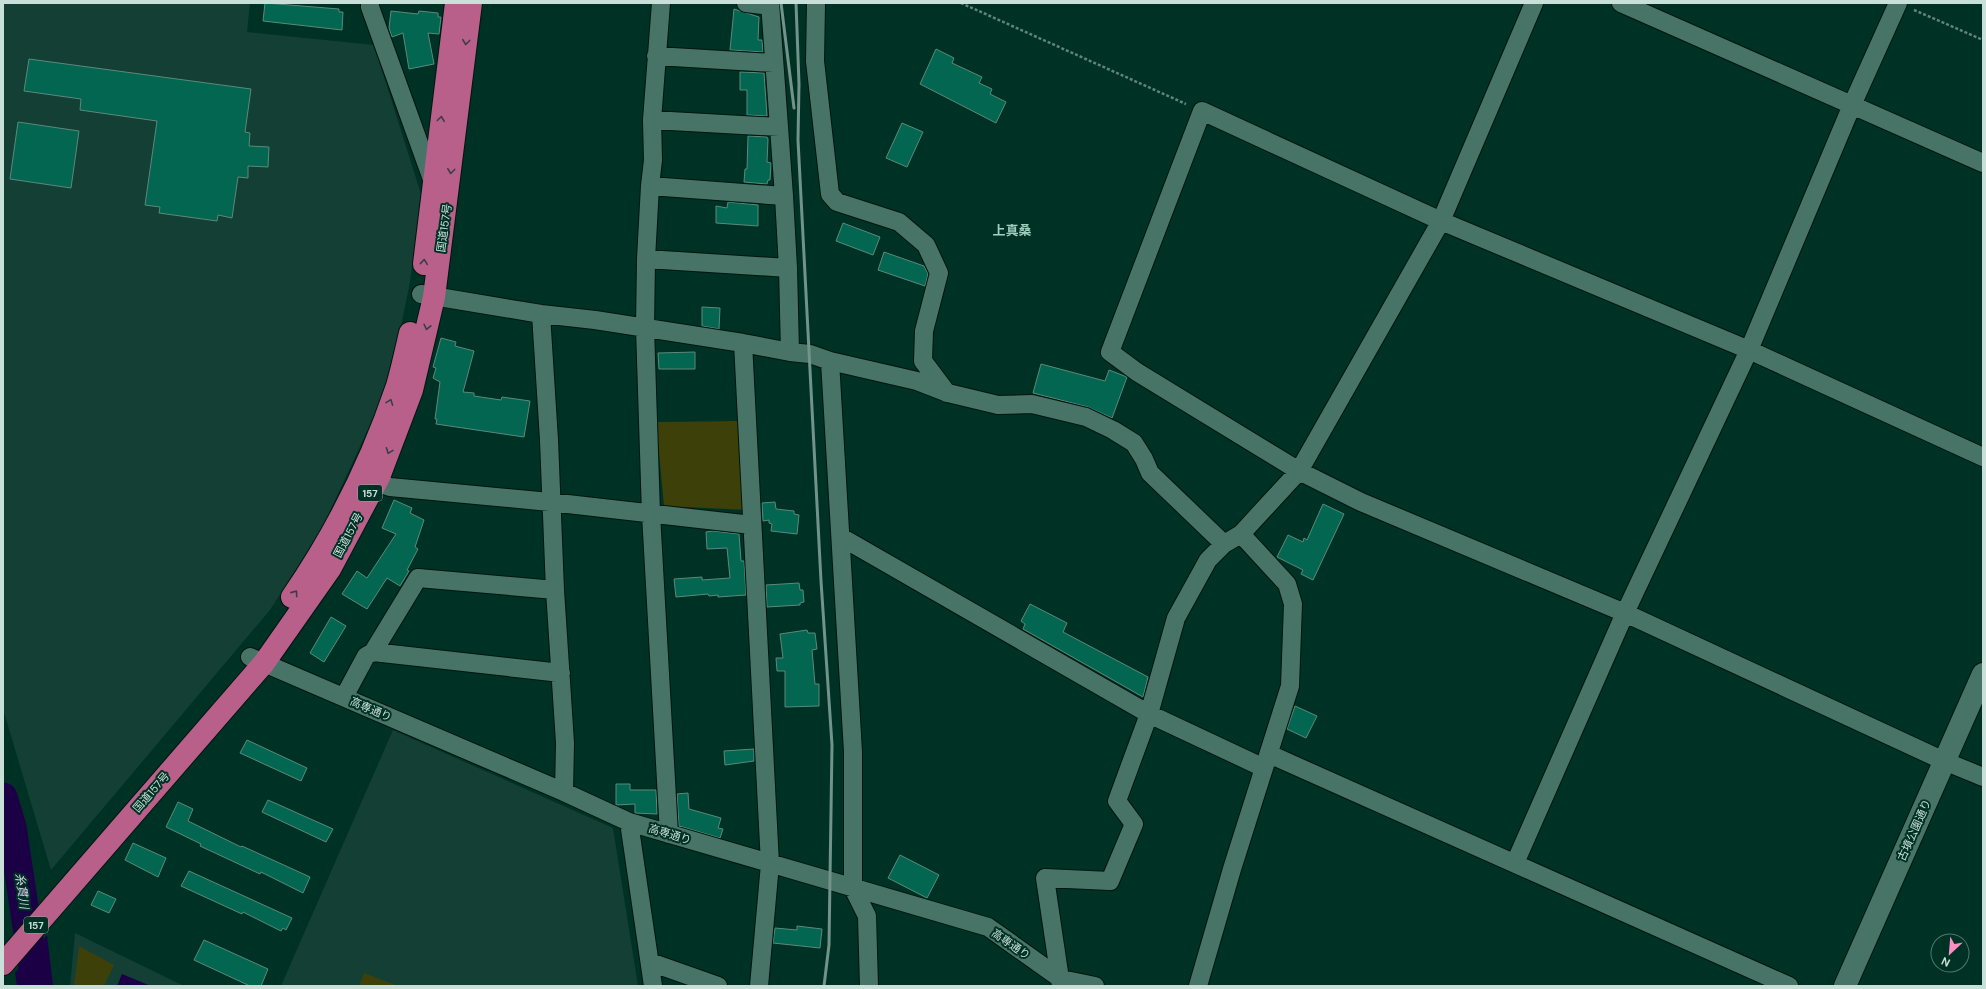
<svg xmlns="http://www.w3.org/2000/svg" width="1986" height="989" font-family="'DM Sans','Noto Sans JP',sans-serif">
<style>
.built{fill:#143f34}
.green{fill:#3d4008}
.water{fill:#1c0045}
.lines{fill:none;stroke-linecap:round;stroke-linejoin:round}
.river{stroke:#1c0045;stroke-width:29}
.building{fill:#036651;stroke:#5c897a}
.street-casing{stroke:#01160f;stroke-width:20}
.secondary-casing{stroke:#01160f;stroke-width:24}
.highway-casing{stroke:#01160f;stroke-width:24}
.path{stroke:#60847a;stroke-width:2.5;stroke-dasharray:3 2;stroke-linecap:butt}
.street{stroke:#477466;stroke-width:18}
.secondary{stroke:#477466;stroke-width:22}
.highway{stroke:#b9608a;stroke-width:22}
.rail{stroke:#719389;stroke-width:3}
.oneway{stroke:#383f43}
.labels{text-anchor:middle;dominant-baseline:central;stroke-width:4;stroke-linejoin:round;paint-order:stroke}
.shield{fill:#003125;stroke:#8daca2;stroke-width:1}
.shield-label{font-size:10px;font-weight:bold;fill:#c9e0d8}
.street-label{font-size:11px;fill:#c9e0d8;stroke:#003125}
.water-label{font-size:12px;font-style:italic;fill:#d5d1eb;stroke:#003125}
.quarter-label{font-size:13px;font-weight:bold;fill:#9ecebe;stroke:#003125}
</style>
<rect width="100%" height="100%" fill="#003125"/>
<path class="built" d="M 3,3 L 250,3 L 247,32 L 374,45 L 421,194 L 410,282 L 400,331 L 385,385 L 377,410 L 322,528 L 270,610 L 51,870 L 3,709 Z
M 393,730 L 613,828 L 638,986 L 281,986 Z
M 75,933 L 184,986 L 70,986 Z"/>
<path class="green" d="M 739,421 L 748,510 L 664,506 L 656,422 Z
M 79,946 L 114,965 L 104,986 L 74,986 Z
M 364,973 L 398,986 L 359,986 Z"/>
<path class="water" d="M 47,935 L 53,986 L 17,986 L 15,973 Z
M 122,974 L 151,986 L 117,986 Z"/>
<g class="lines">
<path class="river" d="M 3,797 L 12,827 L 36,986"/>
</g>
<path class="building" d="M 265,3 L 339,9 L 339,12 L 343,12 L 342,30 L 263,21 Z
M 734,9 L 759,17 L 758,40 L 762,40 L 763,52 L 730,50 Z
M 391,11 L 418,14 L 419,11 L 438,13 L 438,17 L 441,17 L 439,34 L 428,33 L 434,64 L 409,69 L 403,33 L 392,37 L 389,28 Z
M 936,49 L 954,58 L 952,63 L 982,77 L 979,83 L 992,89 L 990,94 L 1006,102 L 996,123 L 920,84 Z
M 29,59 L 251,89 L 245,132 L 250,133 L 249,146 L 269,147 L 268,167 L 248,166 L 248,178 L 238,177 L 232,218 L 218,215 L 217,221 L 159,213 L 160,207 L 145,205 L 157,121 L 80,110 L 81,99 L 24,91 Z
M 740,72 L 764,73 L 767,116 L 747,115 L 747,90 L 740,90 Z
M 18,122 L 79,131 L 71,188 L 10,179 Z
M 902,123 L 923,132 L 907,167 L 886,158 Z
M 748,136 L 767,137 L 768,139 L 767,162 L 771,163 L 770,180 L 768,180 L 767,184 L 744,182 L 745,169 L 747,169 Z
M 728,202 L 758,205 L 758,226 L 716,223 L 716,206 L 727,208 Z
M 843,223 L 880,237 L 873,255 L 836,241 Z
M 884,252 L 924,266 L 928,274 L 925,286 L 878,270 Z
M 702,307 L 720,308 L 719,329 L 702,326 Z
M 441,338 L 456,342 L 455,346 L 474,351 L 463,392 L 474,393 L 474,396 L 501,400 L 502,397 L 530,401 L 524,437 L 436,424 L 437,419 L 435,419 L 440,382 L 433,378 L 436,368 L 433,367 Z
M 695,352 L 695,369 L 659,369 L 658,353 Z
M 1041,364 L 1105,381 L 1109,370 L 1127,377 L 1112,418 L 1088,407 L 1033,393 Z
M 394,500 L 412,508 L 410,513 L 424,520 L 415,547 L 418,549 L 407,570 L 409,571 L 400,586 L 387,578 L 367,609 L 342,594 L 357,571 L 367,578 L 396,534 L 382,528 Z
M 775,502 L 776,509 L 794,511 L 794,514 L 799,515 L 797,534 L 771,531 L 772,524 L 769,523 L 769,520 L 763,521 L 762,503 Z
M 1323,504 L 1344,514 L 1313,580 L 1301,574 L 1303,570 L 1277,557 L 1288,535 L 1303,542 L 1304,538 L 1307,540 Z
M 713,531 L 739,534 L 741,561 L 744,561 L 746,595 L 718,597 L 718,595 L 709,596 L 708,594 L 676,597 L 674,579 L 702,577 L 702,580 L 730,578 L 727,548 L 707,549 L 706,532 Z
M 799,583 L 800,590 L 803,590 L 804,602 L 800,603 L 800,605 L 767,607 L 766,585 Z
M 1030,604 L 1067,623 L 1063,632 L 1148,677 L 1143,697 L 1023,629 L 1025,624 L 1021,621 Z
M 331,617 L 346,626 L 324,662 L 310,653 Z
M 807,630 L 808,633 L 815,633 L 817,649 L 812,650 L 815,684 L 819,684 L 819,706 L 785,707 L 785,671 L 777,671 L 776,658 L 783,658 L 780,634 Z
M 1295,706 L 1317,716 L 1306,738 L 1287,729 Z
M 247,740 L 307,768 L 301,781 L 240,753 Z
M 754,749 L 754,761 L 725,765 L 724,751 Z
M 616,784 L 630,784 L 630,790 L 656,790 L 657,814 L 635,813 L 635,804 L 616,805 Z
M 688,793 L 689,809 L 721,818 L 718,828 L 723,829 L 720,838 L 679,826 L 677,794 Z
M 268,800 L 333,829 L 326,842 L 262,812 Z
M 178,802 L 193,809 L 188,821 L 241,847 L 242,846 L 310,877 L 303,893 L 261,872 L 260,874 L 228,859 L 200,846 L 201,844 L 166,827 Z
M 133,843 L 166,858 L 158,877 L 125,860 Z
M 900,855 L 939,875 L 927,898 L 888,878 Z
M 189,871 L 292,918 L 286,930 L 283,928 L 281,931 L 243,912 L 242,914 L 181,886 Z
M 98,891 L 116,899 L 109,913 L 91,905 Z
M 797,926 L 822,929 L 820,948 L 773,943 L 775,928 L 797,930 Z
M 204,940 L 268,969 L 261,986 L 250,986 L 194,960 Z"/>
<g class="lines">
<defs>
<path id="street" d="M 370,3 L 370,7 L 433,182
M 661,3 L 652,120 L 653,160 L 650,186 L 646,259 L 645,328 L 651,514 L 669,834
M 746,3 L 770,6
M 770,3 L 784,196 L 788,268 L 790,352
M 816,3 L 815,61 L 830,194 L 837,202 L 899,222 L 926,245 L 939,273 L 924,331 L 923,361 L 947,393
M 1621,3 L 1983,163
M 656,56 L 774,63
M 652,120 L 779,127
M 650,186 L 784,196
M 646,259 L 788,268
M 421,294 L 541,314 L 595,320 L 743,343 L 790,352 L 810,354 L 830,361 L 917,381 L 948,393 L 998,405 L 1032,404 L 1086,417 L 1113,430 L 1134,443 L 1144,459 L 1150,473 L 1224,544
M 541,314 L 549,440 L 555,590 L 565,743 L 564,792
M 743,343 L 770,864 L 759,986
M 830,361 L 853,752 L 853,888 L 867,916 L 869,986
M 1983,457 L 1749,350 L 1441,221 L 1202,111 L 1110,352 L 1137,372 L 1299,471 L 1361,502 L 1625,613 L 1944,761 L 1983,777
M 376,482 L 390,487 L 550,502 L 752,525
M 841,537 L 1149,714 L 1264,768
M 373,652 L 418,578 L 555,590
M 250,657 L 564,792 L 629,822 L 988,927 L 1061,979 L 1095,986
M 344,697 L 366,656 L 373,652 L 561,673
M 1269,754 L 1789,986
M 629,822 L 653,986
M 1515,863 L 1625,613 L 1749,350 L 1852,105 L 1898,3
M 650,962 L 718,986
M 1061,986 L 1045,878 L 1110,881 L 1134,824 L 1117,801 L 1149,714 L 1176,618 L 1208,560 L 1224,544 L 1241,534 L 1299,471 L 1441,221 L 1534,3
M 1198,986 L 1232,869 L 1290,686 L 1293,604 L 1287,584 L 1241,534"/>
<path id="secondary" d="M 1845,986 L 1983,674"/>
<path id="highway" d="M 424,264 L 456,3
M 292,597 C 336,533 372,460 397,386 C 402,369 406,350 410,333
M 3,964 L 264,663 L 330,569 L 379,477 L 412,390 L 434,297 L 471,3"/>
</defs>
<use href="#street" class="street-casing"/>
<use href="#secondary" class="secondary-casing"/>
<use href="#highway" class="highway-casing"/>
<path class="path" d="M 961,3 L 1186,104
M 1914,10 L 1983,40"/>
<use href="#street" class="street"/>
<use href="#secondary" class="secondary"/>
<use href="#highway" class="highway"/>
<path class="rail" d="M 781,3 L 794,108
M 796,3 L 799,84 L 798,140 L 821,581 L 832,745 L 829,945 L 824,986"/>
</g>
<defs><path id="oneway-chevron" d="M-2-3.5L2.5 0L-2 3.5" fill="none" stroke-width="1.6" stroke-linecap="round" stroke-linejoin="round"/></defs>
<g class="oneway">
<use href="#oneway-chevron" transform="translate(466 42) rotate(97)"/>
<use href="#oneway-chevron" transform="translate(441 119) rotate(-83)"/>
<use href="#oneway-chevron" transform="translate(451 171) rotate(97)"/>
<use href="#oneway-chevron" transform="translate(424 262) rotate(-84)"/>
<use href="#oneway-chevron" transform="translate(427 327) rotate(103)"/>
<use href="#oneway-chevron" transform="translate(390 402) rotate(-69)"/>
<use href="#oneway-chevron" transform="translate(389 451) rotate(111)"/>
<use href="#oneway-chevron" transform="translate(295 593) rotate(-55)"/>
</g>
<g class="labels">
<g class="shield">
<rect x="358" y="485" width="24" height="16" rx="3"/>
<rect x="24" y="917" width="24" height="16" rx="3"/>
</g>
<g class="shield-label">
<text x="370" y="493">157</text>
<text x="36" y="925">157</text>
</g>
<g class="street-label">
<text transform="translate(444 228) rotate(-82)">国道157号</text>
<text transform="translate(348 535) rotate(-62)">国道157号</text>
<text transform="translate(371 709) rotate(23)">高専通り</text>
<text transform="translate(151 792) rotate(-49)">国道157号</text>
<text transform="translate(1914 830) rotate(-66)">古墳公園通り</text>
<text transform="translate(670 834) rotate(17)">高専通り</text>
<text transform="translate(1011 944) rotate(35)">高専通り</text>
</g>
<g class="water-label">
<text transform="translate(22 891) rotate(82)">糸貫川</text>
</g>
<g class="quarter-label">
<text x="1012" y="230">上真桑</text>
</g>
</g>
<rect width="1986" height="989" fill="none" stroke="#c9e0d8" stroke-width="8"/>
<g transform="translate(1950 953) rotate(206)"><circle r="19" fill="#003125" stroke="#50776d"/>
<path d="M0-3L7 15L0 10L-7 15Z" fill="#fc8fc1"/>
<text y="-6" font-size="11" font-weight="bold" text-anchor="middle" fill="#c9e0d8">N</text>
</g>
</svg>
